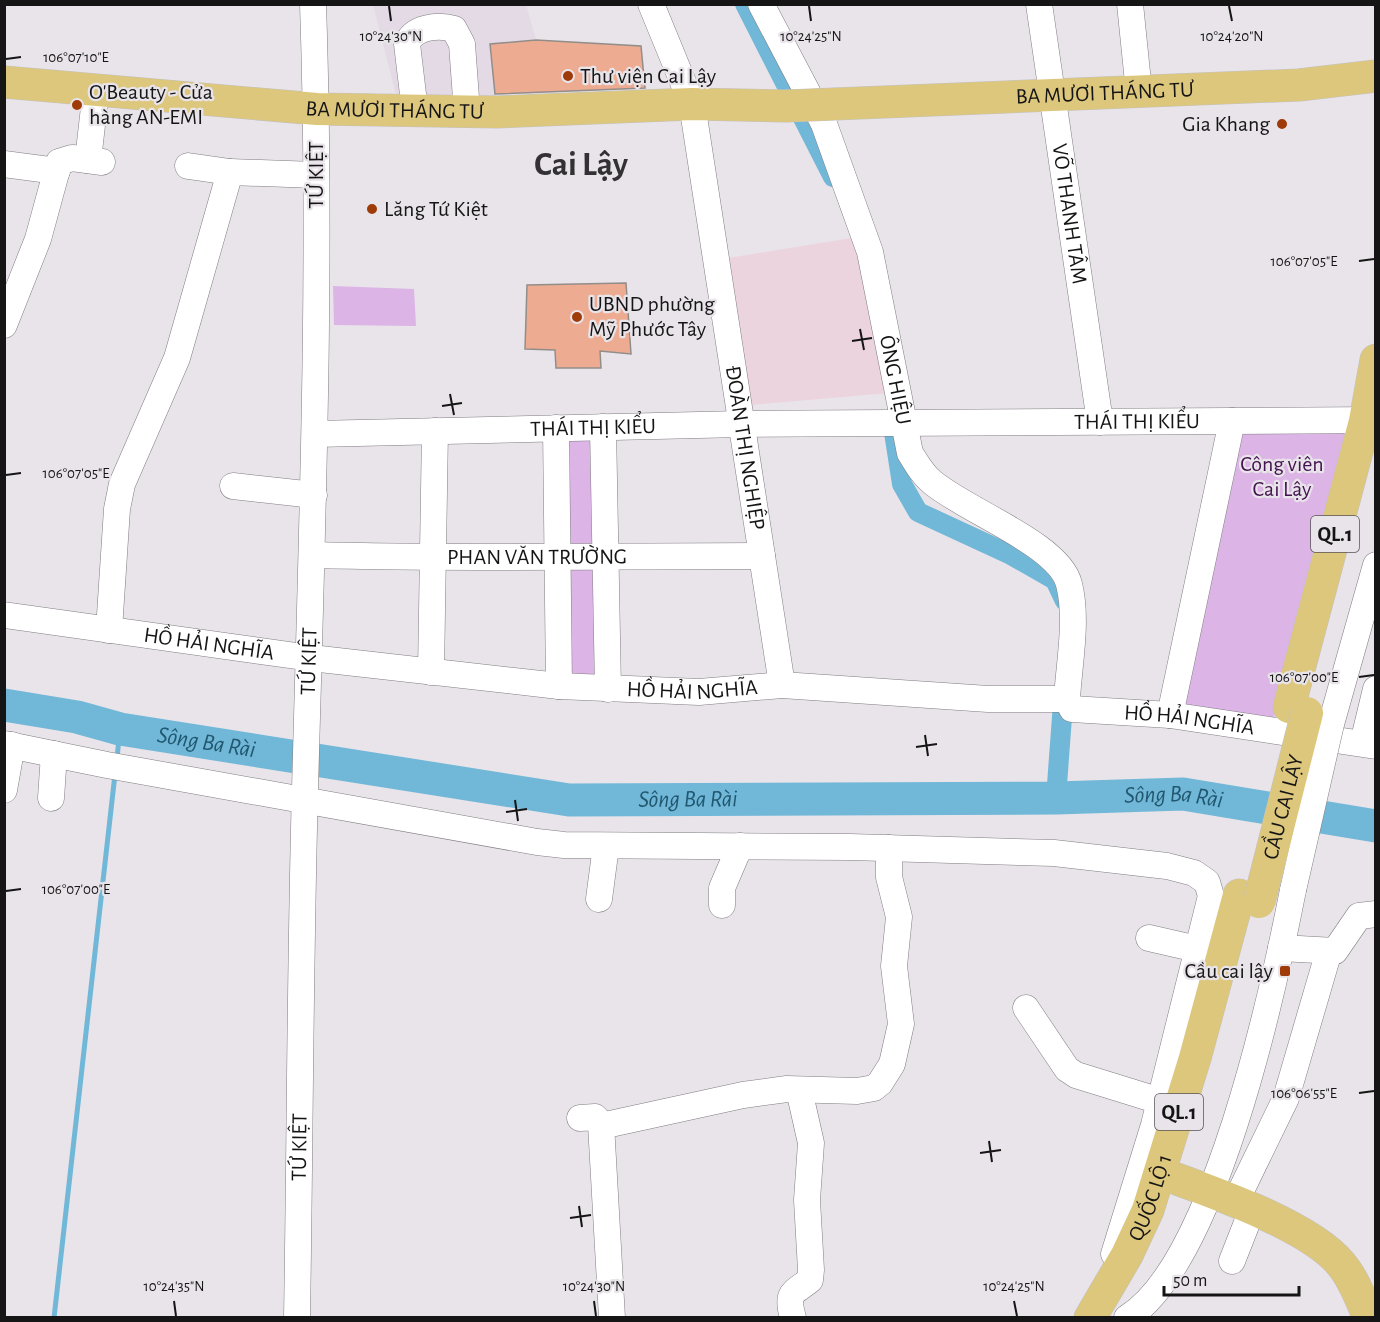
<svg xmlns="http://www.w3.org/2000/svg" width="1380" height="1322" font-family="'Alegreya Sans',sans-serif">
<style>
.built{fill:#e3dae6}
.education{fill:#ecd4de}
.green{fill:#dcb4e6}
.lines{fill:none;stroke-linecap:round;stroke-linejoin:round}
.stream{stroke:#71b7d8;stroke-width:5}
.canal{stroke:#71b7d8;stroke-width:20}
.river{stroke:#71b7d8;stroke-width:33}
.building{fill:#edac92;stroke:#938d8a;stroke-width:1.5}
.minor-casing{stroke:#817d82;stroke-width:27}
.major-casing{stroke:#c2c2c2;stroke-width:33}
.minor{stroke:#fff;stroke-width:26}
.major{stroke:#ddc77d;stroke-width:32}
.minor-bridge-casing{stroke:#817d82;stroke-width:27;stroke-linecap:butt}
.major-bridge-casing{stroke:#c2c2c2;stroke-width:33;stroke-linecap:butt}
.minor-bridge{stroke:#fff;stroke-width:26}
.major-bridge{stroke:#ddc77d;stroke-width:32}
.ticks{fill:none;stroke:#161516;stroke-width:2}
.poi-dot{fill:#9f3a09;stroke:#e8e4e9;stroke-width:2}
.labels{text-anchor:middle;dominant-baseline:central;stroke-width:4.5;stroke-linejoin:round;paint-order:stroke}
.shield{fill:#e8e4e9;stroke:#555355;stroke-width:1.5}
.shield-label{font-size:21px;font-weight:bold;fill:#161516}
.poi-label{font-size:22px;fill:#161516;stroke:#e8e4e9;text-anchor:start}
.street-label{font-size:22px;fill:#161516;stroke:#e8e4e9}
.park-label{font-size:22px;fill:#441250;stroke:#e8e4e9}
.water-label{font-size:24px;font-style:italic;fill:#215870;stroke:#e8e4e9}
.town-label{font-size:34px;font-weight:bold;fill:#343135;stroke:#e8e4e9}
.ticks-label{font-size:15px;text-anchor:middle;fill:#161516;stroke:#e8e4e9;stroke-width:4.5;stroke-linejoin:round;paint-order:stroke}
</style>
<rect width="100%" height="100%" fill="#e8e4e9"/>
<path class="built" d="M 373,5 L 526,5 L 536,40 L 490,44 L 497,112 L 400,110 Z"/>
<path class="education" d="M 864,236 L 900,392 L 739,406 L 716,260 Z"/>
<path class="green" d="M 333,286 L 414,289 L 416,326 L 334,325 Z
M 1243,421 L 1349,421 L 1268,742 L 1173,719 Z
M 603,427 L 608,689 L 559,686 L 556,428 Z"/>
<g class="lines">
<path class="stream" d="M 117,758 L 120,729
M 54,1318 L 115,774"/>
<path class="canal" d="M 745,4 L 833,177
M 893,426 L 902,484 L 918,512 L 1011,555 L 1055,580 L 1065,601
M 1056,798 L 1064,690"/>
<path class="river" id="s1" d="M 4,705 L 77,717 L 120,729 L 569,800 L 1056,798 L 1183,794 L 1376,826"/>
</g>
<path class="building" d="M 536,40 L 641,46 L 645,88 L 495,94 L 490,44 Z
M 626,283 L 631,354 L 600,351 L 601,368 L 556,368 L 555,350 L 525,349 L 527,285 Z"/>
<g class="lines">
<defs>
<g id="minor">
<path id="s2" d="M 651,4 L 692,104 L 782,685"/>
<path id="s3" d="M 761,4 L 824,124 L 870,252 L 910,453 C 917,464 922,474 932,482 C 966,511 1059,544 1069,584 C 1078,620 1069,663 1067,699"/>
<path id="s4" d="M 1039,4 L 1100,422"/>
<path d="M 1130,4 L 1139,92"/>
<path d="M 415,111 L 407,44 C 413,27 438,24 454,29 L 462,44 L 467,112"/>
<path d="M 88,160 L 96,90"/>
<path d="M 4,164 L 57,171"/>
<path d="M 188,166 L 230,172 L 316,175"/>
<path d="M 4,325 L 38,239 L 59,162 L 72,158 L 102,162"/>
<path d="M 603,427 L 608,689"/>
<path d="M 556,428 L 559,686"/>
<path id="s5" d="M 315,434 L 741,424 L 1376,420"/>
<path d="M 233,486 L 314,495"/>
<path id="s6" d="M 312,555 C 462,559 612,556 762,556"/>
<path id="s7" d="M 4,615 L 311,658 L 559,686 L 699,692 L 782,685 L 988,699 L 1067,699"/>
<path d="M 109,630 L 117,509 L 122,484 L 177,358 L 230,172"/>
<path d="M 431,672 L 435,431"/>
<path id="s8" d="M 1067,699 L 1072,709 L 1170,715 L 1376,746"/>
<path d="M 1170,715 L 1232,421"/>
<path d="M 1331,724 L 1376,565"/>
<path d="M 1363,743 L 1376,689"/>
<path d="M 4,744 L 107,765 L 537,842 L 564,845 L 850,847 L 1054,853 L 1167,866 L 1194,873 L 1207,882 L 1211,896 L 1154,1125 L 1114,1254"/>
<path d="M 4,790 L 12,745"/>
<path d="M 51,798 L 54,754"/>
<path d="M 599,899 L 606,846"/>
<path d="M 722,905 L 722,888 L 740,846"/>
<path d="M 1149,938 L 1197,949"/>
<path d="M 1281,948 L 1335,951 L 1359,916 L 1376,914"/>
<path d="M 1026,1008 L 1067,1069 L 1076,1075 L 1160,1101"/>
<path d="M 580,1118 L 595,1117 L 601,1124 L 612,1318"/>
<path d="M 601,1126 L 743,1095 L 787,1089 L 857,1091 L 874,1088 L 880,1083 L 892,1064 L 901,1024 L 894,966 L 899,917 L 889,877 L 889,848"/>
<path d="M 1235,1203 L 1286,1098 L 1329,951"/>
<path d="M 1232,1261 L 1252,1210"/>
<path id="s9" d="M 297,1318 C 300,1142 300,965 305,790 C 312,528 322,266 313,4"/>
<path d="M 793,1318 C 786,1292 792,1294 810,1280 L 811,1270 L 807,1200 L 811,1143 L 799,1090"/>
<path d="M 1127,1318 C 1215,1263 1273,992 1293,890"/>
</g>
<g id="major">
<path id="s10" d="M 4,82 L 317,109 L 497,112 L 692,104 L 786,106"/>
<path id="s11" d="M 835,104 L 1299,85 L 1376,76"/>
<path d="M 1289,707 L 1365,421 L 1376,360"/>
<path d="M 1177,1179 C 1221,1195 1312,1228 1341,1264 C 1354,1279 1361,1300 1369,1318"/>
<path id="s12" d="M 1090,1318 L 1127,1255 L 1148,1210 L 1195,1058 L 1239,895"/>
</g>
</defs>
<use href="#minor" class="minor-casing"/>
<use href="#major" class="major-casing"/>
<use href="#minor" class="minor"/>
<use href="#major" class="major"/>
<defs>
<path id="minor-bridge" d="M 1293,890 L 1331,724"/>
<g id="major-bridge">
<path d="M 786,106 L 835,104"/>
<path id="s13" d="M 1259,902 L 1307,713"/>
</g>
</defs>
<use href="#minor-bridge" class="minor-bridge-casing"/>
<use href="#major-bridge" class="major-bridge-casing"/>
<use href="#minor-bridge" class="minor-bridge"/>
<use href="#major-bridge" class="major-bridge"/>
</g>
<path class="ticks" d="M 389,6 L 391,21M 809,6 L 811,21M 1229,6 L 1232,21M 6,59 L 21,57M 1359,261 L 1374,259M 860,329 L 864,350M 852,341 L 872,338M 450,394 L 454,415M 442,406 L 462,403M 6,475 L 21,473M 1359,677 L 1374,675M 925,735 L 928,756M 916,747 L 937,744M 515,800 L 518,821M 506,812 L 527,809M 6,891 L 21,889M 1359,1093 L 1374,1091M 989,1141 L 992,1162M 980,1153 L 1001,1150M 579,1206 L 582,1227M 570,1218 L 591,1215M 174,1301 L 176,1316M 594,1301 L 596,1316M 1014,1301 L 1017,1316"/>
<g class="poi-dot">
<circle cx="568" cy="76" r="6"/>
<circle cx="77" cy="105" r="6"/>
<circle cx="1282" cy="124" r="6"/>
<circle cx="372" cy="209" r="6"/>
<circle cx="577" cy="317" r="6"/>
<rect x="1279" y="965" width="12" height="12" rx="3"/>
</g>
<g class="labels">
<g class="shield">
<rect x="1311" y="516" width="48" height="36" rx="4.5"/>
<rect x="1155" y="1094" width="48" height="36" rx="4.5"/>
</g>
<g class="shield-label">
<text x="1335" y="534">QL.1</text>
<text x="1179" y="1112">QL.1</text>
</g>
<g class="poi-label">
<text x="580" y="76">Thư viện Cai Lậy</text>
<text x="89" y="92">O'Beauty - Cửa<tspan x="89" dy="25">hàng AN-EMI</tspan></text>
<text x="1270" y="124" text-anchor="end">Gia Khang</text>
<text x="384" y="209">Lăng Tứ Kiệt</text>
<text x="589" y="304">UBND phường<tspan x="589" dy="25">Mỹ Phước Tây</tspan></text>
<text x="1273" y="971" text-anchor="end">Cầu cai lậy</text>
</g>
<g class="street-label">
<text stroke="none"><textPath href="#s11" startOffset="270">BA MƯƠI THÁNG TƯ</textPath></text>
<text stroke="none"><textPath href="#s10" startOffset="392">BA MƯƠI THÁNG TƯ</textPath></text>
<text transform="translate(316 175) rotate(-90)">TỨ KIỆT</text>
<text stroke="none"><textPath href="#s4" startOffset="212">VÕ THANH TÂM</textPath></text>
<text stroke="none"><textPath href="#s3" startOffset="402">ÔNG HIỆU</textPath></text>
<text stroke="none"><textPath href="#s5" startOffset="822">THÁI THỊ KIỂU</textPath></text>
<text stroke="none"><textPath href="#s5" startOffset="278">THÁI THỊ KIỂU</textPath></text>
<text stroke="none"><textPath href="#s2" startOffset="456">ĐOÀN THỊ NGHIỆP</textPath></text>
<text stroke="none"><textPath href="#s6" startOffset="225">PHAN VĂN TRƯỜNG</textPath></text>
<text stroke="none"><textPath href="#s7" startOffset="207">HỒ HẢI NGHĨA</textPath></text>
<text stroke="none"><textPath href="#s9" startOffset="657">TỨ KIỆT</textPath></text>
<text stroke="none"><textPath href="#s7" startOffset="693">HỒ HẢI NGHĨA</textPath></text>
<text stroke="none"><textPath href="#s8" startOffset="129">HỒ HẢI NGHĨA</textPath></text>
<text stroke="none"><textPath href="#s13" startOffset="98">CẦU CAI LẬY</textPath></text>
<text stroke="none"><textPath href="#s9" startOffset="171">TỨ KIỆT</textPath></text>
<text stroke="none"><textPath href="#s12" startOffset="135">QUỐC LỘ 1</textPath></text>
</g>
<g class="park-label">
<text x="1282" y="464">Công viên<tspan x="1282" dy="25">Cai Lậy</tspan></text>
</g>
<g class="water-label">
<text stroke="none"><textPath href="#s1" startOffset="206">Sông Ba Rài</textPath></text>
<text stroke="none"><textPath href="#s1" startOffset="692">Sông Ba Rài</textPath></text>
<text stroke="none"><textPath href="#s1" startOffset="1178">Sông Ba Rài</textPath></text>
</g>
<g class="town-label">
<text x="581" y="165">Cai Lậy</text>
</g>
</g>
<g class="ticks-label">
<text x="391" y="41">10°24'30"N</text>
<text x="811" y="41">10°24'25"N</text>
<text x="1232" y="41">10°24'20"N</text>
<text x="76" y="62">106°07'10"E</text>
<text x="1304" y="266">106°07'05"E</text>
<text x="76" y="478">106°07'05"E</text>
<text x="1304" y="682">106°07'00"E</text>
<text x="76" y="894">106°07'00"E</text>
<text x="1304" y="1098">106°06'55"E</text>
<text x="174" y="1291">10°24'35"N</text>
<text x="594" y="1291">10°24'30"N</text>
<text x="1014" y="1291">10°24'25"N</text>
</g>
<rect width="1380" height="1322" fill="none" stroke="#161516" stroke-width="12"/>
<path d="M1164 1286v9h135v-9" fill="none" stroke="#161516" stroke-width="3"/>
<text x="1173" y="1286" font-size="18" fill="#161516" stroke="#e8e4e9" stroke-width="4.5" paint-order="stroke">50 m</text>
</svg>
